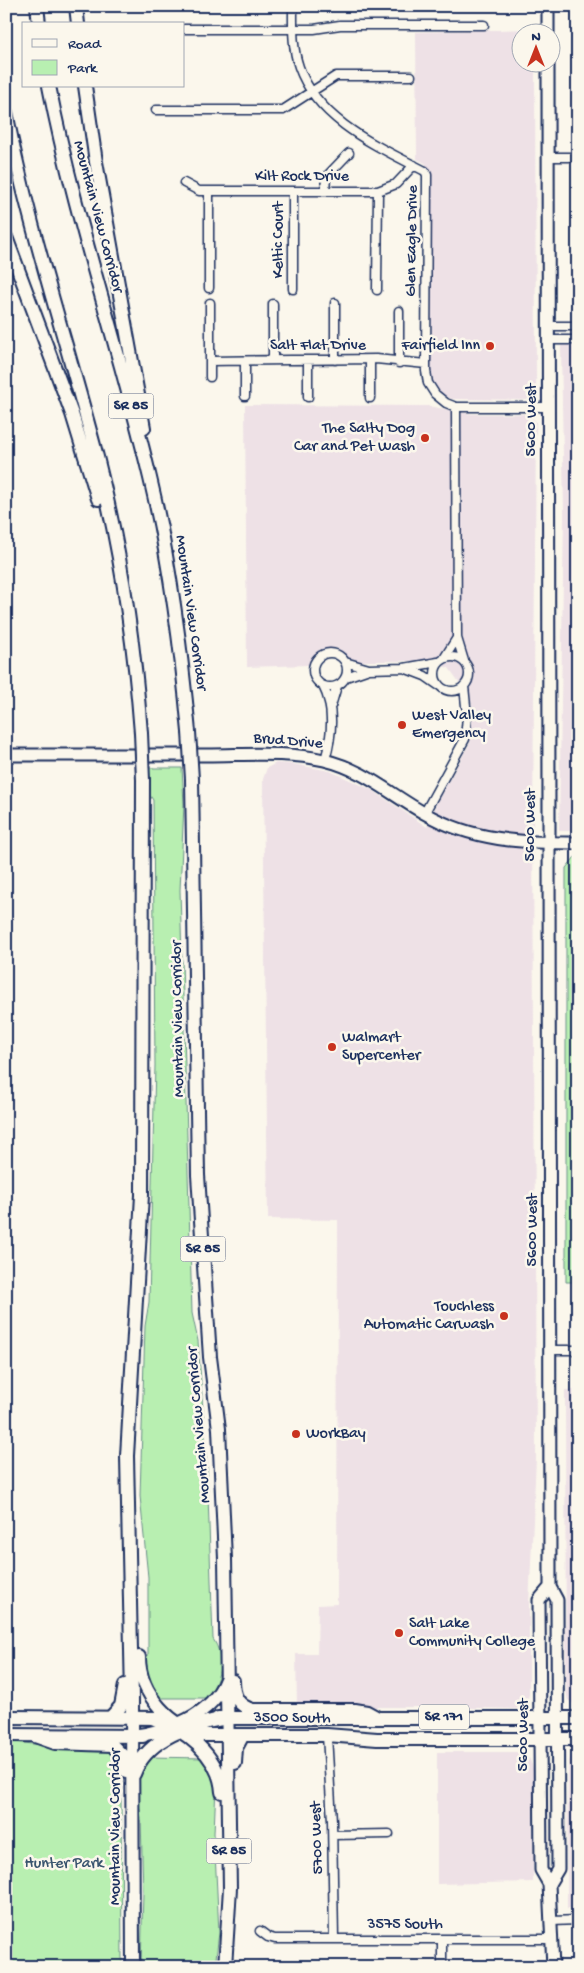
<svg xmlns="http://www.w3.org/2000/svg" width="584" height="1973" font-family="'Gochi Hand',sans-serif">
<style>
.built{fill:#eee1e6}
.green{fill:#b8efb1;stroke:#6a8f88}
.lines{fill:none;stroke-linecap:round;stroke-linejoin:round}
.minor-casing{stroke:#1b2f5e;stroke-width:11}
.secondary-casing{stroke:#1b2f5e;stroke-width:15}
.primary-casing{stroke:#1b2f5e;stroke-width:16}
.trunk-casing{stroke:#1b2f5e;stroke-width:16}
.minor{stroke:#fbf7ec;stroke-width:8}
.secondary{stroke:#fbf7ec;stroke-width:11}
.primary{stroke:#fbf7ec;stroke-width:12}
.trunk{stroke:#fbf7ec;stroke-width:12}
.trunk-bridge-casing{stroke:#1b2f5e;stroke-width:16;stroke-linecap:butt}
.trunk-bridge{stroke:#fbf7ec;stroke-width:12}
.poi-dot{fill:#c8321e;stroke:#fbf7ec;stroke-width:2}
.labels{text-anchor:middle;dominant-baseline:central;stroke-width:5;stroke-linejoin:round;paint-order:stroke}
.shield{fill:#fbf7ec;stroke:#5e6b89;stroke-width:1}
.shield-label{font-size:15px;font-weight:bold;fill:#1b2f5e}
.street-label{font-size:16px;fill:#1b2f5e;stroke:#fbf7ec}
.poi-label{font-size:16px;fill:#1b2f5e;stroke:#fbf7ec;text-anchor:start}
.park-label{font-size:16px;fill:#3a556f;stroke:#fbf7ec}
</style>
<rect width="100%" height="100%" fill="#fbf7ec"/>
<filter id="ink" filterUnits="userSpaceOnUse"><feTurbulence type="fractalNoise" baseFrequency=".02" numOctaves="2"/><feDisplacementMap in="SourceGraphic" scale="10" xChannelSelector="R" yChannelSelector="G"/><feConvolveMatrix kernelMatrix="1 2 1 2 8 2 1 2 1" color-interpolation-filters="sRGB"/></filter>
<g filter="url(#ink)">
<path class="built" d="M 535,29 L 535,32 L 522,32 L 522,62 L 535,63 L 536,393 L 527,400 L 452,399 L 441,394 L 431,377 L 430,194 L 432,175 L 425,163 L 417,159 L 416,32 Z
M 578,344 L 578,831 L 559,831 L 564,514 L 561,345 Z
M 245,405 L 428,406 L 472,414 L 529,414 L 536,422 L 533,826 L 536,1459 L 529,1605 L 529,1695 L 524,1706 L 516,1709 L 434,1707 L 297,1707 L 296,1654 L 317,1654 L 318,1605 L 337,1604 L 338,1220 L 268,1219 L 263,779 L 267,768 L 276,763 L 293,764 L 330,771 L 372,790 L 427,827 L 438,800 L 470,743 L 473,708 L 469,696 L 449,668 L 425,661 L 359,661 L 349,658 L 337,648 L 320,649 L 309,665 L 247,667 Z
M 565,1390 L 578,1390 L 578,1707 L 568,1700 L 566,1691 Z
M 578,1750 L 578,1908 L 567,1908 L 568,1765 L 571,1755 Z
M 437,1752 L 518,1752 L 525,1754 L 530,1760 L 533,1768 L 533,1882 L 437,1884 Z"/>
<path class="green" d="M 149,768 L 182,768 L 184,804 L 180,890 L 192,1313 L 198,1341 L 207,1466 L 213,1639 C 225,1656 221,1683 205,1698 L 158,1698 L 154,1693 L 143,1659 L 148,1656 L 148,1577 L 140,1496 L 145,1326 L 149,1302 L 155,1066 L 153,800 L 149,794 Z
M 575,857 L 578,857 L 578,1282 L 566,1282 L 566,868 Z
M 6,1741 L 42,1745 L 100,1745 L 116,1753 L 119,1764 L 121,1795 L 122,1967 L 6,1967 Z
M 149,1757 L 204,1758 L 210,1767 L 216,1785 L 214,1833 L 219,1932 L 215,1967 L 141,1967 L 143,1892 L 141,1818 L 137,1789 L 138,1778 Z"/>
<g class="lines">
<defs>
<path id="minor" d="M 293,6 C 293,27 292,47 299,67 C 318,121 377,146 425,171 L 427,175 L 426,371 L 428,383 L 435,394 L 446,403 L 456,407 L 549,407
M 184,29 L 314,29 L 340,25 L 484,25
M 156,110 L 283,110 L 336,76 L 411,76
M 548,157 L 578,157
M 184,183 L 199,191 L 378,191 L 396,184 L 414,165
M 209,191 L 209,288
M 293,191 L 293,289
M 325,191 L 326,177 L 349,153
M 377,290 L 378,191
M 210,303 L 210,377
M 335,303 L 335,360
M 273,304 L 273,360
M 399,311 L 399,363
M 548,326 L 578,326
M 548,340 L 578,340
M 308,360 L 308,397
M 210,361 L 376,359 L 426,364
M 245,361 L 245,396
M 370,398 L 370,360
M 456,407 L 457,638 L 464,661
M313 670a17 17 0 1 1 34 0a17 17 0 1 1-34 0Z
M435 674a17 17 0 1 1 34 0a17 17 0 1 1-34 0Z
M 445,657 L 457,638
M 345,662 L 369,669
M 404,668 L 425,676 L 438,685
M 346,677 L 369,669 L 404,668 L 438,662
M 323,686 C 335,709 332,736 325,760
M 331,706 L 337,686
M 424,814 L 465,739 L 467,716 L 464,686
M 550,1350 L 578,1350
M 327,1735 L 332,1821 L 334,1939
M 333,1835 L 389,1834
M 552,1921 L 578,1920
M 260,1931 L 268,1937 L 275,1939 L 553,1939
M 442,1939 L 442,1967"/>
<path id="secondary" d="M 548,6 L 548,32
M 548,62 L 550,1587 L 557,1600 L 558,1869 L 549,1884
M 6,755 C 73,755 140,755 207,755 C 246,755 287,751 324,760 C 363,769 390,794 424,813 C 472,841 523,843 578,843
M 550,1587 L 539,1600 L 541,1870 L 549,1884 L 553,1967"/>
<path id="primary" d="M 6,1717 L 163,1718
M 218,1718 L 578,1718
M 6,1735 L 143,1736
M 198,1735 L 327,1735 L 377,1739 L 578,1739"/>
<path id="trunk" d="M 37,6 L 39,24
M 76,6 L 78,24
M 49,86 C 75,219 119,347 150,478 C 170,561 181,646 189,732
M 85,86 L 96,162 L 144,428
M 6,112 C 29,229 67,342 97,457 C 120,547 134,639 141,733
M 6,237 L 72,414 L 98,499
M 192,779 L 198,1175 L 210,1357 L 219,1429 L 225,1559 L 230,1888 L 225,1967
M 139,1657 C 139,1694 171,1729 208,1735
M 233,1681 C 233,1696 238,1706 253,1710 L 355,1710 L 367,1712 L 378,1718
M 111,1717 L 121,1706 L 125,1685
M 152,1718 C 184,1728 220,1756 222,1792
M 35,1736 L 55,1743 L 112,1745 L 123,1756 L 126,1771
M 132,1736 C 168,1732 212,1716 226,1679
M 235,1763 L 236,1748 L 243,1735
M 134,1774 C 147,1737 192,1724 227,1718
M 133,1967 L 132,1698 L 127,1456 L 142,1195 L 143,780"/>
</defs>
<use href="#minor" class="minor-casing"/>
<use href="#secondary" class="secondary-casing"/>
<use href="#primary" class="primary-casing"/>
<use href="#trunk" class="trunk-casing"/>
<use href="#minor" class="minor"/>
<use href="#secondary" class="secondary"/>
<use href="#primary" class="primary"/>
<use href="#trunk" class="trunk"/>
<defs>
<path id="trunk-bridge" d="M 189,732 L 192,779
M 141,733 L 143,780"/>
</defs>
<use href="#trunk-bridge" class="trunk-bridge-casing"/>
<use href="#trunk-bridge" class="trunk-bridge"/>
</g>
</g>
<g class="poi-dot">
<circle cx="490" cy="346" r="5"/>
<circle cx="425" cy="438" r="5"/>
<circle cx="402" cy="725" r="5"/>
<circle cx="332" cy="1047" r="5"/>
<circle cx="504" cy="1316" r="5"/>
<circle cx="296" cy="1434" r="5"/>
<circle cx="399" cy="1633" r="5"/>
</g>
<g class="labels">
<g class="shield">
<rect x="108.5" y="393.5" width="45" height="25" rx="4"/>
<rect x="180.5" y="1236.5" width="45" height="25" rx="4"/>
<rect x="419" y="1704.5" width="50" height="25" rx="4"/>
<rect x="206.5" y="1838.5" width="45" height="25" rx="4"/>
</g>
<g class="shield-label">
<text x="131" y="406">SR 85</text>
<text x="203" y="1249">SR 85</text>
<text x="444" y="1717">SR 171</text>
<text x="229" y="1851">SR 85</text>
</g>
<g class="street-label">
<text x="302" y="177">Kilt Rock Drive</text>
<text transform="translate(97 217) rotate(75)">Mountain View Corridor</text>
<text transform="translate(279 240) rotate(-90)">Keltic Court</text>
<text transform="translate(413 241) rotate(-89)">Glen Eagle Drive</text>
<text x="318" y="346">Salt Flat Drive</text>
<text transform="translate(532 420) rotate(-90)">5600 West</text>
<text transform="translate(190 613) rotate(82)">Mountain View Corridor</text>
<text transform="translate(288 742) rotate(5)">Brud Drive</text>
<text transform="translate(531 825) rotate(-90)">5600 West</text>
<text transform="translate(179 1019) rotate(-91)">Mountain View Corridor</text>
<text transform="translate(533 1230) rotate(-90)">5600 West</text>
<text transform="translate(200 1425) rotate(-95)">Mountain View Corridor</text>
<text transform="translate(292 1719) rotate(1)">3500 South</text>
<text transform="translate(524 1735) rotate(-90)">5600 West</text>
<text transform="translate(116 1827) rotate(-90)">Mountain View Corridor</text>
<text transform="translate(318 1838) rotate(-92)">5700 West</text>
<text x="405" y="1925">3575 South</text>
</g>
<g class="poi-label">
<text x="480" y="346" text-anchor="end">Fairfield Inn</text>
<text x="415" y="429" text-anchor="end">The Salty Dog<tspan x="415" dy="18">Car and Pet Wash</tspan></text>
<text x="412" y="716">West Valley<tspan x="412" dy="18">Emergency</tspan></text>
<text x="342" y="1038">Walmart<tspan x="342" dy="18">Supercenter</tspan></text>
<text x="494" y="1307" text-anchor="end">Touchless<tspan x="494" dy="18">Automatic Carwash</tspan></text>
<text x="306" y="1434">WorkBay</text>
<text x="409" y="1624">Salt Lake<tspan x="409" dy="18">Community College</tspan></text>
</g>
<g class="park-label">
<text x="64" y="1864">Hunter Park</text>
</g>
</g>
<rect width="584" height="1973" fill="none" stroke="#fbf7ec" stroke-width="25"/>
<rect x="12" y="12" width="559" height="1948" fill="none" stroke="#1b2f5e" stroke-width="2" filter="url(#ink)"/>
<rect x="22" y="22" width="162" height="65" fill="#fbf7ec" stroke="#a1a7b3"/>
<rect x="32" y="39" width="25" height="8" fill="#fbf7ec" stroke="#a1a7b3"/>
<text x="68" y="48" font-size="15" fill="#1b2f5e">Road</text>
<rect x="32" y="60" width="25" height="15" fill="#b8efb1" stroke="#a1a7b3"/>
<text x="68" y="72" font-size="15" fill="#1b2f5e">Park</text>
<g transform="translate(536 48)"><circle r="24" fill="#fbf7ec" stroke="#a1a7b3"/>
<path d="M0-4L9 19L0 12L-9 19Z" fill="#c8321e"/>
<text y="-8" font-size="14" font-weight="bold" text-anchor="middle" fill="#1b2f5e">N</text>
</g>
</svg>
